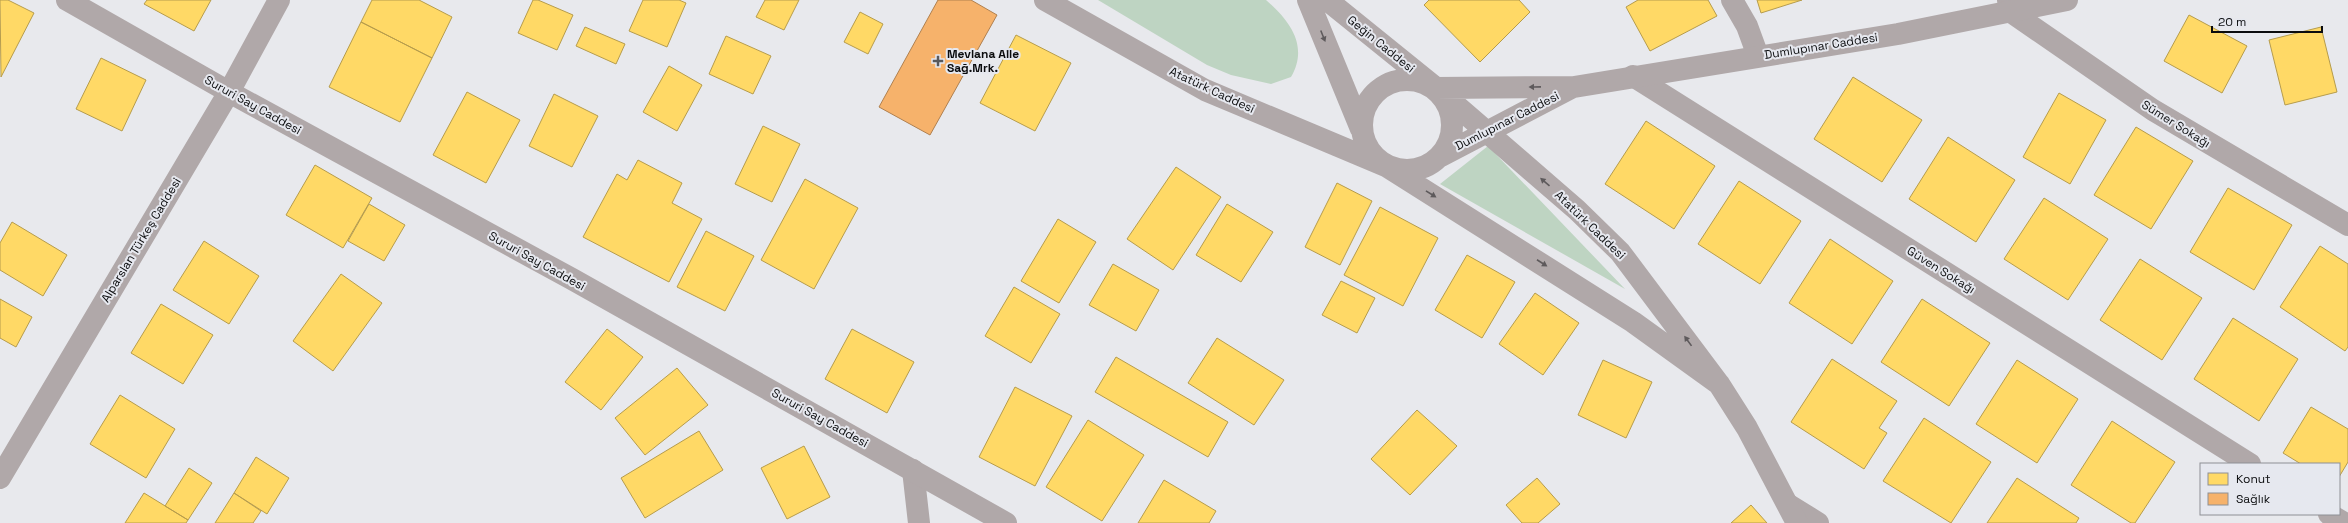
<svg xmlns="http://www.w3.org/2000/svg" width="2348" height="523" font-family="'Space Grotesk',sans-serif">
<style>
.green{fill:#bed4c2}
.homes{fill:#ffd966;stroke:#b69c4c}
.health{fill:#f6b26b;stroke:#b0804f}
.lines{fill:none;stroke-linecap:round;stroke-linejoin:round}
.minor{stroke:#b0a8a9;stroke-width:22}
.tertiary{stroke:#b0a8a9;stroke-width:22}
.oneway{fill:#5e5a5c}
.poi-dot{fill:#58595c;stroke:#e6e8ef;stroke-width:1.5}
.labels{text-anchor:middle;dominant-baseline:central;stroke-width:4;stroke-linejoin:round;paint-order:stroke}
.street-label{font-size:12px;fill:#0b0c0e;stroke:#e6e8ef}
.poi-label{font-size:12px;font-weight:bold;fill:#0b0c0e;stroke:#e6e8ef;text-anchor:start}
</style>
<rect width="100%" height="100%" fill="#e8e9ed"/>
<path class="green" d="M 1098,0 L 1266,0 C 1290,21 1309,46 1291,77 L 1271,84 L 1231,75 L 1207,65 Z
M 1488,146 L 1625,289 L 1440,184 Z"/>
<path class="homes" d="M 0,0 L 8,0 L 34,13 L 1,77 Z
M 147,0 L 211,0 L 194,31 L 144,4 Z
M 372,0 L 419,0 L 452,17 L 432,58 L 361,22 Z
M 533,0 L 538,0 L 573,15 L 557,50 L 518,33 Z
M 643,0 L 679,0 L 686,3 L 667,47 L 629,31 Z
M 765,0 L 799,0 L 784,30 L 756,17 Z
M 1429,0 L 1519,0 L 1530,12 L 1480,62 L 1424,5 Z
M 1638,0 L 1708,0 L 1717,16 L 1650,51 L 1626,7 Z
M 1757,0 L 1802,0 L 1761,13 Z
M 860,12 L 883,24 L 868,54 L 844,42 Z
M 2189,15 L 2247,46 L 2222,93 L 2164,61 Z
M 361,22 L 432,58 L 400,122 L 329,87 Z
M 585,27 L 625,44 L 616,64 L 576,46 Z
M 2321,27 L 2337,92 L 2285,105 L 2269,40 Z
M 1016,35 L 1071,63 L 1035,131 L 980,103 Z
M 726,36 L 771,56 L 753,94 L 709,74 Z
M 101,58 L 146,80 L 122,131 L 76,109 Z
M 669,66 L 702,85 L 677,131 L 643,112 Z
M 1853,77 L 1922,120 L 1882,182 L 1814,139 Z
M 467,92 L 520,120 L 486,183 L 433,155 Z
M 2059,93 L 2106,120 L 2070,184 L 2023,157 Z
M 554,94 L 598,116 L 572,167 L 529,146 Z
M 1646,121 L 1715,166 L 1674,229 L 1605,184 Z
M 763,126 L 800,144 L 772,202 L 735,184 Z
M 2136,127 L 2193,161 L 2151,229 L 2094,195 Z
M 1948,137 L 2015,180 L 1976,242 L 1909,199 Z
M 638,160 L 682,183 L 672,203 L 702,219 L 669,282 L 583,237 L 617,174 L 627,180 Z
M 315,165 L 372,198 L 343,248 L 286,215 Z
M 1176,167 L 1221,197 L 1173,270 L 1127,239 Z
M 805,179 L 858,208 L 814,289 L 761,260 Z
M 1739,181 L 1801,221 L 1760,284 L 1698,244 Z
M 1337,183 L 1372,201 L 1340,265 L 1305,247 Z
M 2228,188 L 2292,225 L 2254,290 L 2190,252 Z
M 2044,198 L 2108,239 L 2068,300 L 2004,259 Z
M 369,204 L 405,225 L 384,261 L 348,241 Z
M 1227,204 L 1273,232 L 1241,282 L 1196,255 Z
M 1380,207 L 1438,238 L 1403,306 L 1344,275 Z
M 1058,219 L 1096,242 L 1059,303 L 1021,281 Z
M 12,222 L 67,255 L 43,296 L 0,270 L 0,243 Z
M 706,231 L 754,256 L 725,311 L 677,287 Z
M 1830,239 L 1893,281 L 1852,344 L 1789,303 Z
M 204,241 L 259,276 L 229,324 L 173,290 Z
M 2320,246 L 2348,264 L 2348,347 L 2345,351 L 2280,307 Z
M 1467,255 L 1515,282 L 1482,338 L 1435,310 Z
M 2140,259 L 2202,298 L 2162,360 L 2100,320 Z
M 1113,264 L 1159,290 L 1136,331 L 1089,305 Z
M 341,274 L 382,303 L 333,371 L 293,341 Z
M 1341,281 L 1375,298 L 1357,333 L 1322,315 Z
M 1014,287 L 1060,314 L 1031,363 L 985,336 Z
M 1535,293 L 1579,323 L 1543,375 L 1499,344 Z
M 0,299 L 32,317 L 16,347 L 0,338 Z
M 1922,299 L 1990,343 L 1949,406 L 1881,362 Z
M 161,304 L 213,335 L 183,384 L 131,353 Z
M 2233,318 L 2298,359 L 2259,421 L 2194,379 Z
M 607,329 L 643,357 L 601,410 L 565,382 Z
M 852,329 L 914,362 L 887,413 L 825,379 Z
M 1217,338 L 1284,380 L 1254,425 L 1188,383 Z
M 1116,357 L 1228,422 L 1208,457 L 1095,392 Z
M 1832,359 L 1897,401 L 1879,428 L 1887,433 L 1864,469 L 1791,422 Z
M 1603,360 L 1652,382 L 1626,438 L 1578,415 Z
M 2017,360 L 2078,399 L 2037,463 L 1976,424 Z
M 677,368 L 708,405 L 645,455 L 615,418 Z
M 1015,387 L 1072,416 L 1035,486 L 979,457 Z
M 120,395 L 175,429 L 146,478 L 90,444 Z
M 2311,407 L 2348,429 L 2348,462 L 2339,477 L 2339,464 L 2301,464 L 2283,453 Z
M 1417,410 L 1457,446 L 1410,495 L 1371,459 Z
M 1924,418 L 1991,462 L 1951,523 L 1883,481 Z
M 1088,420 L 1144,455 L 1102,521 L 1046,487 Z
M 2112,421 L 2175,462 L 2135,523 L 2131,523 L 2071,485 Z
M 699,431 L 723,470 L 645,518 L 621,478 Z
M 804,446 L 830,497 L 787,519 L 761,468 Z
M 256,457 L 289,478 L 267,514 L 234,493 Z
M 189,468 L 212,483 L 188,520 L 165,506 Z
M 1537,478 L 1560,504 L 1538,523 L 1522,523 L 1506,505 Z
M 2017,478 L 2079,518 L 2076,523 L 1987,523 Z
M 1164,480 L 1216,511 L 1209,523 L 1138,523 Z
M 144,493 L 188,520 L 186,523 L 125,523 Z
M 234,493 L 261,511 L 253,523 L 215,523 Z
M 1751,505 L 1767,523 L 1731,523 Z"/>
<path class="health" d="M 938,0 L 971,0 L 997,15 L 930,135 L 879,107 Z"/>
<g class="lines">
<path class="minor" d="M 1732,0 L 1747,26 L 1758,56
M 2008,0 L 2011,12 L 2153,110 L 2348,225
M 1633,76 L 2250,464
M 913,470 L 919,523
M 1789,505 L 1818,523
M 2329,514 L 2344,523"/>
<path class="tertiary" d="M 67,0 L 229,92 L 572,279 L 1006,523
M 1045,0 L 1205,90 L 1386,166 L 1633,322 L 1719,384
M 1308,0 L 1361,129
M 1327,0 L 1436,88 L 1577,210 L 1620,252 L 1719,384 L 1747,428 L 1797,523
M1362 125a45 45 0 1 1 90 0a45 45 0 1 1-90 0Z
M 1436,88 L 1574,87 L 1898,34 L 2067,0
M 1441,156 L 1571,88
M 0,478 L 229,92 L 279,0"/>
</g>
<defs><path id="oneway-solid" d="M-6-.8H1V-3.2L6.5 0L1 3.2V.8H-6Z"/></defs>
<g class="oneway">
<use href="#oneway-solid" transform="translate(1323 36) rotate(68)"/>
<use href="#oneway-solid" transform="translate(1535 87) rotate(179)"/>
<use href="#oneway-solid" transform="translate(1545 182) rotate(-139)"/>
<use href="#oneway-solid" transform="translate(1431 194) rotate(32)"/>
<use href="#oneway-solid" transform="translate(1542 263) rotate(33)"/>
<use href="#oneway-solid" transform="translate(1688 341) rotate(-126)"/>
</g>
<path class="poi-dot" d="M936 55h4v4h4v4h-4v4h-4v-4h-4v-4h4z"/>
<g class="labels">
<g class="street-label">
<text transform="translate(1381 44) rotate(39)">Geğin Caddesi</text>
<text transform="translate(1821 46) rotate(-9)">Dumlupınar Caddesi</text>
<text transform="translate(1212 90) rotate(25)">Atatürk Caddesi</text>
<text transform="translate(253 105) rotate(29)">Sururi Say Caddesi</text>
<text transform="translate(1507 121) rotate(-27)">Dumlupınar Caddesi</text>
<text transform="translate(2176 124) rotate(32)">Sümer Sokağı</text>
<text transform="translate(1590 225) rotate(44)">Atatürk Caddesi</text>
<text transform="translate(141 240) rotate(-59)">Alparslan Türkeş Caddesi</text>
<text transform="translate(537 261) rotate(29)">Sururi Say Caddesi</text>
<text transform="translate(1941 270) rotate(32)">Güven Sokağı</text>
<text transform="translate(820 418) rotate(29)">Sururi Say Caddesi</text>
</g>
<g class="poi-label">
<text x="947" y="54">Mevlana Aile<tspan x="947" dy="14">Sağ.Mrk.</tspan></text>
</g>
</g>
<rect x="2200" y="463" width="140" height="52" fill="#e6e8ef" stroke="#8e9095"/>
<rect x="2208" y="473" width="20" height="12" fill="#ffd966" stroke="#8e9095"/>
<text x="2236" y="483" font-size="12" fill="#0b0c0e">Konut</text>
<rect x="2208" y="493" width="20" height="12" fill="#f6b26b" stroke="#8e9095"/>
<text x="2236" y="503" font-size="12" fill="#0b0c0e">Sağlık</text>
<path d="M2212 26v6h110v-6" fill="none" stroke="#0b0c0e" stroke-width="2"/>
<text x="2218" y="26" font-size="12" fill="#0b0c0e" stroke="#e6e8ef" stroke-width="3" paint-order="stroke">20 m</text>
</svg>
